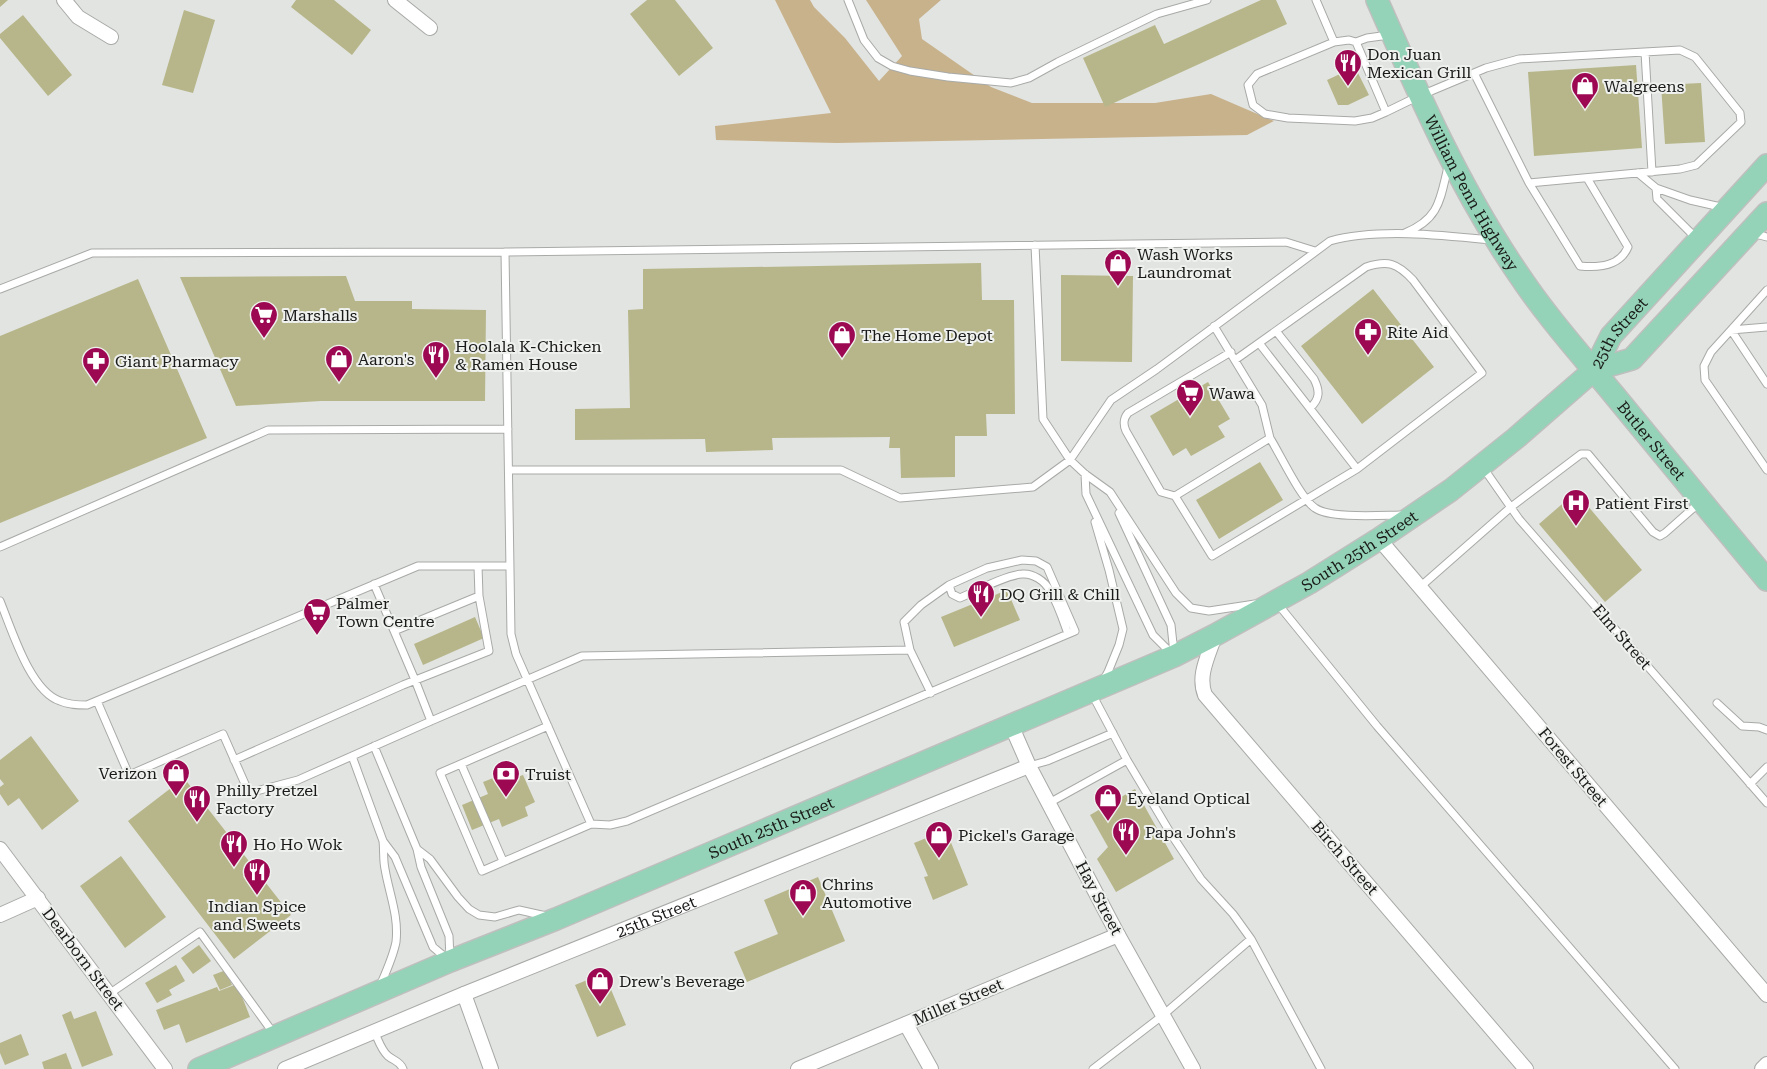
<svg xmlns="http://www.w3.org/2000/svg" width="1767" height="1069" font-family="'Roboto Serif',serif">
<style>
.green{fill:#c8b28c}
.building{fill:#b7b68a}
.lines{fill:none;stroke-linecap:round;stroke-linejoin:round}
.service-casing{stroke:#a8aaa7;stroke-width:9}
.minor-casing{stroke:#a8aaa7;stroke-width:16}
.primary-casing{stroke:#bfbfbf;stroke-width:24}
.service{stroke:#fff;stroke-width:7}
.minor{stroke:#fff;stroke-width:14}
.primary{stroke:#94d3b7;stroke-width:21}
.labels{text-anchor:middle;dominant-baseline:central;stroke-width:4;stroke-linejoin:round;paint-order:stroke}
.poi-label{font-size:16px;fill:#191a19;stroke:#eff1ee;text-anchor:start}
.street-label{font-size:16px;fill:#191a19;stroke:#eff1ee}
</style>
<rect width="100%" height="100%" fill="#e2e4e1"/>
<path class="green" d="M 775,0 L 810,0 L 814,7 L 845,38 L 879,81 L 902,56 L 866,0 L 941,0 L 919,19 L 922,39 L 991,87 L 1032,103 L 1155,103 L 1211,94 L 1274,121 L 1247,135 L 837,143 L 716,140 L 715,126 L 831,113 Z"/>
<path class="building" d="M 0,0 L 8,0 L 0,7 Z
M 296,0 L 334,0 L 371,30 L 352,55 L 291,7 Z
M 647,0 L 675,0 L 713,48 L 679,76 L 630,14 Z
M 1261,0 L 1276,0 L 1287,24 L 1105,107 L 1083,58 L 1155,25 L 1164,44 Z
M 184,10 L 215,20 L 193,93 L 162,85 Z
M 23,15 L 72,75 L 48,96 L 0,38 L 0,34 Z
M 1636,65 L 1642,148 L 1534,156 L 1528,72 Z
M 1355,67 L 1369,95 L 1348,105 L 1338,105 L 1327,80 Z
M 1701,83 L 1705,142 L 1665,144 L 1661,85 Z
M 981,263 L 982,300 L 1014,300 L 1015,414 L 986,414 L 987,436 L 955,436 L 955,477 L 901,478 L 900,448 L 889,448 L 890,437 L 772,438 L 773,450 L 706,452 L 705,439 L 575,440 L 575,409 L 630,408 L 628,310 L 643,309 L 643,269 Z
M 1061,275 L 1133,276 L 1132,362 L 1061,361 Z
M 346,276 L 355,301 L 412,301 L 412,309 L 486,310 L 485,401 L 321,401 L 236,406 L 180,277 Z
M 138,279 L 207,438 L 0,523 L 0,336 Z
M 1373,289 L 1434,367 L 1362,424 L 1301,346 Z
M 1208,382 L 1230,419 L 1218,426 L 1225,437 L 1191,456 L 1186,448 L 1173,456 L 1150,416 Z
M 1260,462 L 1283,500 L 1219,539 L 1196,500 Z
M 1576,492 L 1642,570 L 1605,602 L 1539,524 Z
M 1007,590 L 1020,620 L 954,647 L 941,617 Z
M 475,617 L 484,638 L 423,665 L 414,644 Z
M 31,736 L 79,801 L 42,830 L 19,798 L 8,806 L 0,794 L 0,787 L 4,784 L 0,779 L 0,760 Z
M 511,771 L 514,778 L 523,775 L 535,802 L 525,807 L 528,816 L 502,827 L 499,819 L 472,830 L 462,805 L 488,794 L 483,782 Z
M 184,778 L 291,915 L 234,959 L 128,821 Z
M 1135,789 L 1174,859 L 1116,892 L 1097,859 L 1108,847 L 1090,815 Z
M 946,830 L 968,885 L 933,900 L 924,877 L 928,876 L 914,843 Z
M 121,856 L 166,917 L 125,948 L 80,886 Z
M 818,877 L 845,941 L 747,982 L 734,952 L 778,934 L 764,900 Z
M 199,945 L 211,961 L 193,974 L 181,958 Z
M 176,965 L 185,981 L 169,990 L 172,995 L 157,1003 L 145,983 Z
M 226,970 L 232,985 L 220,990 L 213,975 Z
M 604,973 L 626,1025 L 597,1037 L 575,985 Z
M 237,984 L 250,1017 L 186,1043 L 179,1024 L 164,1030 L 156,1010 L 217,987 L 219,991 Z
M 71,1011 L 74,1019 L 96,1011 L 113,1055 L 82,1067 L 62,1015 Z
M 21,1034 L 29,1055 L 5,1065 L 0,1053 L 0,1043 Z
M 66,1053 L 72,1069 L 44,1069 L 42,1062 Z"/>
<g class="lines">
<defs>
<path id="service" d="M 848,0 L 864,40 L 878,58 L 892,66 L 910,71 L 948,77 L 1011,83 L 1029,78 L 1058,62 L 1157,14 L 1207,0
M 1316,0 L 1334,42
M 1389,35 L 1367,38 L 1356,42 L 1386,112 L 1419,96 L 1486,68 L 1519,59 L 1680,50 L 1695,57 L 1740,113 L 1741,122 L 1696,165 L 1680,169 L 1529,183 L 1474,73
M 1356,42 L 1349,40 L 1334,42 L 1257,74 L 1248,85 L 1253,105 L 1265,114 L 1288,118 L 1355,121 L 1372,118 L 1386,112
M 1645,52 L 1652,172
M 1638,173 L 1656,188 L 1690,200 L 1725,208
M 1529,183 L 1580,266 C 1600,268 1620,266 1628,247 L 1587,178
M 1656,188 L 1657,199 L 1697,239
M 1405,233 C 1440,219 1440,199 1448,167
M 1752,233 L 1767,237
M 1035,245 L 1043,419 L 1070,460 L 1085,474 L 1110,492 L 1176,593 L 1191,608 L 1209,611 L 1255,604
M 505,252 L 511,634 L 516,654 L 591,824 L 610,825 L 627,821 L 1075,631 L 1047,567 L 1036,561 L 1022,560 L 987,568 L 949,585 L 921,605 L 904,622 L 910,650 L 931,693
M 0,289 L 92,253 L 505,252 L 1286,242 L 1315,251
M 1767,290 L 1731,330 L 1767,384
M 1214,326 L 1262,405 L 1270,438 L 1175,496 L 1161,492 L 1126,431 C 1123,424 1123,419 1128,413 L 1231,352
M 1767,327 L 1731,330 L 1711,352 L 1704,366 L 1705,380 L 1767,470
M 1276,331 L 1314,379 C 1320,391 1320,399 1310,408
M 1259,343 L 1357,469
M 1270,438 C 1280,454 1301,499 1315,508 C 1330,519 1384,515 1403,515
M 1482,466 L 1519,519 L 1767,803
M 509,470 L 841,470 L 900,498 L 1033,487 L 1070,460 L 1111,400 L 1157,369 L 1330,241 C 1377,228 1442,235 1491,240
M 1085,474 L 1086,494 L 1153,635 L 1172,654
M 1175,496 L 1212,556 L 1357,469 L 1482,373 L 1413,280 C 1397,263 1388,260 1366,267 L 1235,360
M 1119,513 L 1171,625 L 1174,653
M 1095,522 L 1109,570 L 1123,629 L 1119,645 L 1108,672 L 1103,681
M 0,547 L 268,430 L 508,429
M 374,584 L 415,680 L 431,721
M 949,585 L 952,594 L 960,598 C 976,591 1006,575 1022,574 C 1033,573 1045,581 1050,591 C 1058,604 1063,620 1068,634
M 1420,587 L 1511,507 L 1581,454 L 1588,454 L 1653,532 L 1660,536 L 1665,533 L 1699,503
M 0,601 C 12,630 30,691 60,701 C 69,705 78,705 87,705 L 418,566 L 510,566
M 1277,603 L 1377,726 L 1675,1069
M 394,631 L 479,596
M 1092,694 L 1127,760 L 1171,834 L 1201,879 L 1233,914 L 1251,939 L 1321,1069
M 97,701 L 129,775 L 223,734 L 249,793 L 298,780 L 431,721 L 582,656 L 910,650
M 1717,703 L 1742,726 L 1759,727 L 1767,730
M 548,726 L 440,773 L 482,871 L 591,824
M 374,746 L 417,849 L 421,867 L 449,936 L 450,959
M 352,756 L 383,841 L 395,857 L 433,947 L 446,958
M 234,760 L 403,685 L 489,651 L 479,596 L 478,566
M 461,764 L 503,861
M 1029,766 L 1047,761 L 1113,733
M 1750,784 L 1767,767
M 1049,803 L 1127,760
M 417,849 L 430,859 L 458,897 L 469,909 L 479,915 L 495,917 L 519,910 L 546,916
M 380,986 C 386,972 393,957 396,942 C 399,916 389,893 385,869 C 383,860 384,850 383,841
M 109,994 L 200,932 L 274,1034
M 374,1031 C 378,1039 381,1050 388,1056 C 394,1061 400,1061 403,1069
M 1093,1069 L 1162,1016 L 1251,939"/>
<g id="minor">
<path d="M 64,0 L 78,17 L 111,37"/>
<path d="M 395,0 L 430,28"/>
<path d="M 1379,539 L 1767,995"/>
<path d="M 1215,635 C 1209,655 1197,675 1205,695 L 1526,1069"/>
<path d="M 1011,725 L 1029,766 L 1118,935 L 1193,1069"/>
<path d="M 0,849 L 165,1069"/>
<path d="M 0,915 L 38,898"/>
<path d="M 464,994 L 491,1069"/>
<path d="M 906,1024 L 931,1069"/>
<path id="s1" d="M 285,1069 L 464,994 L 1029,766"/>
<path d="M 798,1069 L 1118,935"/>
<path d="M 1762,1069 L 1767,1064"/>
</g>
<g id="primary">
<path id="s2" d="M 1377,0 C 1418,93 1459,187 1517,272 C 1546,316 1582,356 1615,396 C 1666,458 1716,519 1767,580"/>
<path d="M 1594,370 L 1632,359 L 1767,213"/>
<path id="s3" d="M 199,1069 L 450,961 L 556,919 L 1174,656 L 1215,635 L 1309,583 L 1379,539 L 1451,490 L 1516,438 L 1594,370 L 1611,336 L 1767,165"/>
</g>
</defs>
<use href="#service" class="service-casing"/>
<use href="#minor" class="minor-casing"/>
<use href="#primary" class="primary-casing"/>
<use href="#service" class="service"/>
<use href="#minor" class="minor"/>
<use href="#primary" class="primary"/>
</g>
<defs>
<symbol id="restaurant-pin" viewBox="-11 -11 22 30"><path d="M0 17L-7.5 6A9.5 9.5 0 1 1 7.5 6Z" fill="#9d0853" stroke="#eff1ee"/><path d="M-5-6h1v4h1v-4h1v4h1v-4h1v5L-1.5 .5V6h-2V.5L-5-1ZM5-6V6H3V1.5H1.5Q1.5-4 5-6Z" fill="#fff"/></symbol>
<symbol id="shop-pin" viewBox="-11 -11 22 30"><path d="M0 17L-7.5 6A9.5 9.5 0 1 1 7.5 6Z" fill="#9d0853" stroke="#eff1ee"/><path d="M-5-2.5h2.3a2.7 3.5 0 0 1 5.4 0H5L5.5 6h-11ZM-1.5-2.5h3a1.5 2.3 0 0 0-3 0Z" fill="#fff"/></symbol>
<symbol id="supermarket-pin" viewBox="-11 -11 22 30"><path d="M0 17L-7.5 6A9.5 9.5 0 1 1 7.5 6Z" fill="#9d0853" stroke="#eff1ee"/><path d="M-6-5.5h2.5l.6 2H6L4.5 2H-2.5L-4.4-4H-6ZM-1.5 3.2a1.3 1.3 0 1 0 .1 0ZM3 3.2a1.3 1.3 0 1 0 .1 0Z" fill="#fff"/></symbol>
<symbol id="pharmacy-pin" viewBox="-11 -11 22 30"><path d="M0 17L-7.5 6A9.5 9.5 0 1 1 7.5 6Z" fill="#9d0853" stroke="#eff1ee"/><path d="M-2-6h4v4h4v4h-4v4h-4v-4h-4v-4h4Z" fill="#fff"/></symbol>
<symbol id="hospital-pin" viewBox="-11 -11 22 30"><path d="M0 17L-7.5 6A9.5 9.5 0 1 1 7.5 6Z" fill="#9d0853" stroke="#eff1ee"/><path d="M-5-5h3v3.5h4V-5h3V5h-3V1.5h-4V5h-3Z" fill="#fff"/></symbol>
<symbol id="bank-pin" viewBox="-11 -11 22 30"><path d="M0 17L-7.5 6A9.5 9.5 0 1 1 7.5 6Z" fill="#9d0853" stroke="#eff1ee"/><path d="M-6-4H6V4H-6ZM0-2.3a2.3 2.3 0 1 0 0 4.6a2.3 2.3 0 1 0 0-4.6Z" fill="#fff"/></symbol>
</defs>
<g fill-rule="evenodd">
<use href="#restaurant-pin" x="1332" y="47" width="32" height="43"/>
<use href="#shop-pin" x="1569" y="70" width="32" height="43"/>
<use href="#shop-pin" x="1102" y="247" width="32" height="43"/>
<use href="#supermarket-pin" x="248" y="299" width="32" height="43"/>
<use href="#pharmacy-pin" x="1352" y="316" width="32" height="43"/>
<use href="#shop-pin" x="826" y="319" width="32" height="43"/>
<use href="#restaurant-pin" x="420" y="339" width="32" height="43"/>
<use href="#shop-pin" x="323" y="343" width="32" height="43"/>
<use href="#pharmacy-pin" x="80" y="345" width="32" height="43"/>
<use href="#supermarket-pin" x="1174" y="377" width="32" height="43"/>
<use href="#hospital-pin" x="1560" y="487" width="32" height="43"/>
<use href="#restaurant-pin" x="965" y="578" width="32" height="43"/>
<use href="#supermarket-pin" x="301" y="596" width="32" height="43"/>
<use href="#shop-pin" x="160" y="757" width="32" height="43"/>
<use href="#bank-pin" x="490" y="758" width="32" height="43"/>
<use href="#shop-pin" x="1092" y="782" width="32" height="43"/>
<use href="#restaurant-pin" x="181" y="783" width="32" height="43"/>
<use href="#restaurant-pin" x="1110" y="816" width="32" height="43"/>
<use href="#shop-pin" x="923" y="819" width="32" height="43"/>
<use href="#restaurant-pin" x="218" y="828" width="32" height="43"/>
<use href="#restaurant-pin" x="241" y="856" width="32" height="43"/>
<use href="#shop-pin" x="787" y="877" width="32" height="43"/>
<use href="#shop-pin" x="584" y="965" width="32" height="43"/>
</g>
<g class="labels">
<g class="poi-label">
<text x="1367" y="54">Don Juan<tspan x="1367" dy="18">Mexican Grill</tspan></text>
<text x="1604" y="86">Walgreens</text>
<text x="1137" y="254">Wash Works<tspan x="1137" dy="18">Laundromat</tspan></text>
<text x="283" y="315">Marshalls</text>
<text x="1387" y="332">Rite Aid</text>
<text x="861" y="335">The Home Depot</text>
<text x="455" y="346">Hoolala K-Chicken<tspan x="455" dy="18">&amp; Ramen House</tspan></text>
<text x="358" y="359">Aaron's</text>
<text x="115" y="361">Giant Pharmacy</text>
<text x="1209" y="393">Wawa</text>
<text x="1595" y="503">Patient First</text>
<text x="1000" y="594">DQ Grill &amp; Chill</text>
<text x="336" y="603">Palmer<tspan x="336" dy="18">Town Centre</tspan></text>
<text x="157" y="773" text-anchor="end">Verizon</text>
<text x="525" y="774">Truist</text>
<text x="216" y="790">Philly Pretzel<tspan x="216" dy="18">Factory</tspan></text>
<text x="1127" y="798">Eyeland Optical</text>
<text x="1145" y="832">Papa John's</text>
<text x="958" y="835">Pickel's Garage</text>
<text x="253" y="844">Ho Ho Wok</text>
<text x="822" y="884">Chrins<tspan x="822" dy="18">Automotive</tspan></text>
<text x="257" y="906" text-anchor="middle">Indian Spice<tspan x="257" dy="18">and Sweets</tspan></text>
<text x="619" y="981">Drew's Beverage</text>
</g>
<g class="street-label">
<text stroke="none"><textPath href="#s2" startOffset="215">William Penn Highway</textPath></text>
<text stroke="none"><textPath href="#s3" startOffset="1614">25th Street</textPath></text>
<text stroke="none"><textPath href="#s2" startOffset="522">Butler Street</textPath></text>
<text stroke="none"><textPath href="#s3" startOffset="1272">South 25th Street</textPath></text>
<text transform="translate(1622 637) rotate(49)">Elm Street</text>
<text transform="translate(1573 767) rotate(50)">Forest Street</text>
<text stroke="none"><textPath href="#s3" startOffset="621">South 25th Street</textPath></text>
<text transform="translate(1345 858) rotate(49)">Birch Street</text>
<text transform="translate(1099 898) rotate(62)">Hay Street</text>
<text stroke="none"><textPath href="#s1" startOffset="401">25th Street</textPath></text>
<text transform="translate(83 959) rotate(53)">Dearborn Street</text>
<text transform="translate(958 1002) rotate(-23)">Miller Street</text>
</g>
</g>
</svg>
